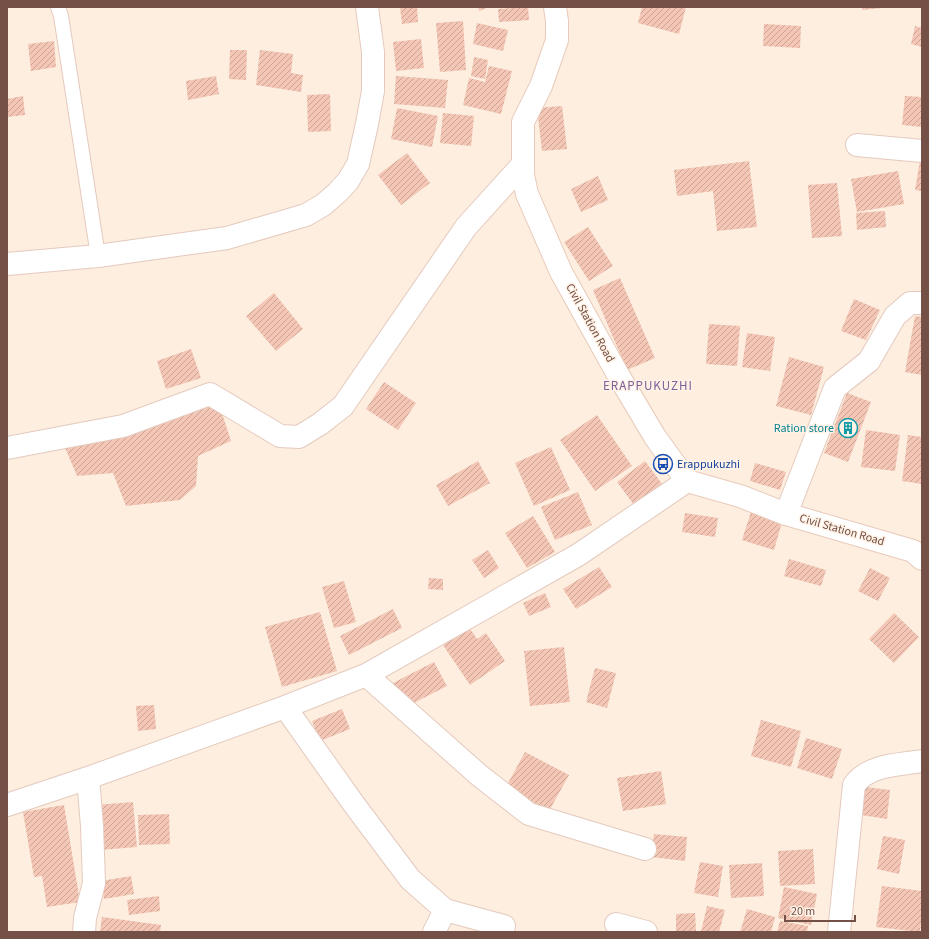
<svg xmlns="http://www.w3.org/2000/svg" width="929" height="939" font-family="'Source Sans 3',sans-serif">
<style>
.building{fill:url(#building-hatch)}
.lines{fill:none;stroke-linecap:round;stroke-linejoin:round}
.service-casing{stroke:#e4cabe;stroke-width:16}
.minor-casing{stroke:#e4cabe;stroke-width:24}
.secondary-casing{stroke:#e9caba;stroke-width:24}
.service{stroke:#fff;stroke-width:14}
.minor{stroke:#fff;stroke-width:22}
.secondary{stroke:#fff;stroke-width:22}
.labels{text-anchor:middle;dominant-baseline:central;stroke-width:3;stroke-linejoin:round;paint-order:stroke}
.street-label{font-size:12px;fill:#755046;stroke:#fff2e6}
.culture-label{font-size:12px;fill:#0d838f;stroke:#fff2e6;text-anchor:end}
.transit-label{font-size:12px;fill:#164399;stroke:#fff2e6;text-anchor:start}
.neighbourhood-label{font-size:13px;letter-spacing:1px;fill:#7e6199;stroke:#fff2e6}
</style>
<defs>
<pattern id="building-hatch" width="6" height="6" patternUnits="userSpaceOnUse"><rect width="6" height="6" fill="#f4c6b5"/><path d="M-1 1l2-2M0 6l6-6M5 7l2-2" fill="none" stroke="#caa395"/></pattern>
</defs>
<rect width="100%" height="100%" fill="#fdeedf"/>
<path class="building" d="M 400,7 L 417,7 L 418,22 L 402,24 Z
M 478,7 L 489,7 L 479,11 Z
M 528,7 L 529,20 L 499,22 L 498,9 Z
M 642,7 L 686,7 L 679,34 L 638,23 Z
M 862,7 L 882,7 L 882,8 L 862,10 Z
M 463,21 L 466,70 L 440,72 L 436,23 Z
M 477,23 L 508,30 L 503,51 L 473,44 Z
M 764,24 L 801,26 L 800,48 L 763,46 Z
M 915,26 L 922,28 L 922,47 L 911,44 Z
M 421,39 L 424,68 L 396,71 L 393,42 Z
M 54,41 L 56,67 L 31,71 L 28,44 Z
M 230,50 L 247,50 L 246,80 L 229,79 Z
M 260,50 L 293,54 L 291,73 L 303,75 L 301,92 L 256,85 Z
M 474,57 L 488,60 L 485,79 L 471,76 Z
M 489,66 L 512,71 L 501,114 L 463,105 L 469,78 L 485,82 Z
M 216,76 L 219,94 L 188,100 L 186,81 Z
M 396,76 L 448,80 L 445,108 L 394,104 Z
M 330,94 L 331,131 L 308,132 L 307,95 Z
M 23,96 L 25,115 L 7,117 L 7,99 Z
M 905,96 L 922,97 L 922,127 L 902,125 Z
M 562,106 L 567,149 L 542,151 L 537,108 Z
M 397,108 L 438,116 L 432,147 L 391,139 Z
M 443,113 L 474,116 L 471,146 L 440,143 Z
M 407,153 L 430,183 L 401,205 L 378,175 Z
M 749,161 L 757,227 L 717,231 L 713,191 L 677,196 L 674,170 Z
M 920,161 L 922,162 L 922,191 L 915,190 Z
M 898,171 L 904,204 L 857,212 L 851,179 Z
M 598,176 L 608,200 L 581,212 L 571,189 Z
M 837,183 L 842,236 L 812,238 L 808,185 Z
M 885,211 L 886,227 L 857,230 L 856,213 Z
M 588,227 L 613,266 L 589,281 L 564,242 Z
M 620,278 L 655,358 L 627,370 L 593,290 Z
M 274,293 L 303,329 L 276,351 L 246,316 Z
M 854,299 L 880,310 L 866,340 L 841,331 Z
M 915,316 L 922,317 L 922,375 L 905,372 Z
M 709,324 L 740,326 L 737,366 L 706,364 Z
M 747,333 L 775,337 L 770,371 L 742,367 Z
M 191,349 L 201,378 L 166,389 L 157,361 Z
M 789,357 L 824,367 L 811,415 L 776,406 Z
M 384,382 L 416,403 L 398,430 L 366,409 Z
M 847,393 L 871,402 L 848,462 L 824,453 Z
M 218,401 L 231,441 L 198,456 L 196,486 L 180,500 L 126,506 L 113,473 L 77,476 L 63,443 Z
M 597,415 L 632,466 L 595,491 L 560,440 Z
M 866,430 L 900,435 L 895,471 L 861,467 Z
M 908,435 L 922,437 L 922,484 L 902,481 Z
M 551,447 L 570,490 L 534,506 L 515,463 Z
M 478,461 L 490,483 L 448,506 L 436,485 Z
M 645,461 L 662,484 L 634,505 L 617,482 Z
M 755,463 L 786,472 L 780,490 L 750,481 Z
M 578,492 L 592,525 L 555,540 L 541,507 Z
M 751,512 L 782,522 L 774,550 L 742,540 Z
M 685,513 L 718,518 L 715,537 L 682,532 Z
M 533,516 L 555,552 L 527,568 L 505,533 Z
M 488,550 L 499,568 L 484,578 L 472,560 Z
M 789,559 L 826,570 L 821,586 L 784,576 Z
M 599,567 L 612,587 L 576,609 L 563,589 Z
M 870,568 L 890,578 L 878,601 L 858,591 Z
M 429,578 L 443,579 L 443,590 L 428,589 Z
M 344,581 L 356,622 L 334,628 L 322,587 Z
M 545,593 L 551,607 L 529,616 L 523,603 Z
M 393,609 L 402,628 L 349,655 L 340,636 Z
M 320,612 L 337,671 L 282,687 L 265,627 Z
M 894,613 L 919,637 L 894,663 L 869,639 Z
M 467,624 L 477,639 L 486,633 L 505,661 L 470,685 L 441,642 Z
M 564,647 L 570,702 L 530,706 L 524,651 Z
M 434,662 L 447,686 L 406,707 L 393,683 Z
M 595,668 L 616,673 L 607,708 L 586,702 Z
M 154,705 L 156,729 L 138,731 L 136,706 Z
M 342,709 L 350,729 L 320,741 L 312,721 Z
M 761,720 L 801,731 L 791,767 L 751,756 Z
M 806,738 L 842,749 L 832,779 L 797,768 Z
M 525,752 L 569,775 L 549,811 L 506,787 Z
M 661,771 L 666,804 L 623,811 L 617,778 Z
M 865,787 L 890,790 L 887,819 L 861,815 Z
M 133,802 L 137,847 L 100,850 L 96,805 Z
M 64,805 L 80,902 L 47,907 L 42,876 L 34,877 L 23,812 Z
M 169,814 L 170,844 L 139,845 L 138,815 Z
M 654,834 L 687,837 L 685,861 L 651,857 Z
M 883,836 L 905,840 L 899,874 L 877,869 Z
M 813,849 L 815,884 L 780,886 L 778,851 Z
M 700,862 L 723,866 L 718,897 L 694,893 Z
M 762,863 L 764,896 L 731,898 L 729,865 Z
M 131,876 L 134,894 L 104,899 L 101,881 Z
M 882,886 L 922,891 L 922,914 L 920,932 L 876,927 Z
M 784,887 L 817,894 L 811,925 L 778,918 Z
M 159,896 L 160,911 L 129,915 L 127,900 Z
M 707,906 L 725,910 L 719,932 L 701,932 Z
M 747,909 L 775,917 L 771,932 L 740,932 Z
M 695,913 L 696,931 L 676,931 L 676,914 Z
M 102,917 L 161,925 L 160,932 L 100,932 Z
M 780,921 L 808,926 L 807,932 L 777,932 Z"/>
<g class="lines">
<defs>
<path id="service" d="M 58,7 L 61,16 L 98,256"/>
<path id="minor" d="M 857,145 L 922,151
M 7,264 L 98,256 L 227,238 L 306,215 L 323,205 L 337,193 L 348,181 L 358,164 L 367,124 L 373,91 L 373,52 L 367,7
M 7,448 L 123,426 L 210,394 L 280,436 L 299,437 L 320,424 L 343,406 L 466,227 L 523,164
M 786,514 L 835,388 L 869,361 L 895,316 L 910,303 L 922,303
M 366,675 L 480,776 L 529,814 L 645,849
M 285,707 L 353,803 L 410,879 L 445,910 L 504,926
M 7,805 L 88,778
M 616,924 L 646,932
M 84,932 L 85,918 L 94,883 L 92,826 L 88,778 L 285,707 L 366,675 L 578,555 L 687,481
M 434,932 L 445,910
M 839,932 L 854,785 C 869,764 899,765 922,761"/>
<path id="secondary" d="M 555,7 L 557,21 L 557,40 L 541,86 L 523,122 L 523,175 L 527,194 L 561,272 L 617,373 L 655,437 L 687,481 L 740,496 L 786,514 L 913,551 L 922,559"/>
</defs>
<use href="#service" class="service-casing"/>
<use href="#minor" class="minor-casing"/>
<use href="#secondary" class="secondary-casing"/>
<use href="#service" class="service"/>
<use href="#minor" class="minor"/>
<use href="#secondary" class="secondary"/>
</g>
<defs>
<symbol id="building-ring" viewBox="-11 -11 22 22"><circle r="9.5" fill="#fff2e6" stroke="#0f9aa8" stroke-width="1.5"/><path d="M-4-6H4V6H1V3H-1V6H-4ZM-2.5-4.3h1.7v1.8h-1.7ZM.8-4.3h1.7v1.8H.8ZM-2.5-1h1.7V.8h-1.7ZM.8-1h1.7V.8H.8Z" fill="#0f9aa8"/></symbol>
<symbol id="bus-ring" viewBox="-11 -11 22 22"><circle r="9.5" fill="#fff2e6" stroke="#1a4fb4" stroke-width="1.5"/><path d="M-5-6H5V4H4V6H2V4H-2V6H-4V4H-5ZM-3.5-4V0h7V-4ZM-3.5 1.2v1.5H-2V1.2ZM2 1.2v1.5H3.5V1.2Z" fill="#1a4fb4"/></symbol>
</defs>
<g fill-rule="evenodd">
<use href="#building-ring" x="837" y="417" width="22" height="22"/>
<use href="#bus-ring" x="652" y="453" width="22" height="22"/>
</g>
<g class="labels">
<g class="street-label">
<text transform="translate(590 323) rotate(61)">Civil Station Road</text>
<text transform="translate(842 530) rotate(16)">Civil Station Road</text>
</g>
<g class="culture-label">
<text x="834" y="428">Ration store</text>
</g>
<g class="transit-label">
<text x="677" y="464">Erappukuzhi</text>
</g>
<g class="neighbourhood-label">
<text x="648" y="386">ERAPPUKUZHI</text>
</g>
</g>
<rect width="929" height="939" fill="none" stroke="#755046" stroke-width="16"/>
<path d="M785 915v6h70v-6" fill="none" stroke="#755046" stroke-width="2"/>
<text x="791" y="915" font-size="12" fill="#755046" stroke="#fff2e6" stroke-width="3" paint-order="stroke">20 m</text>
</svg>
